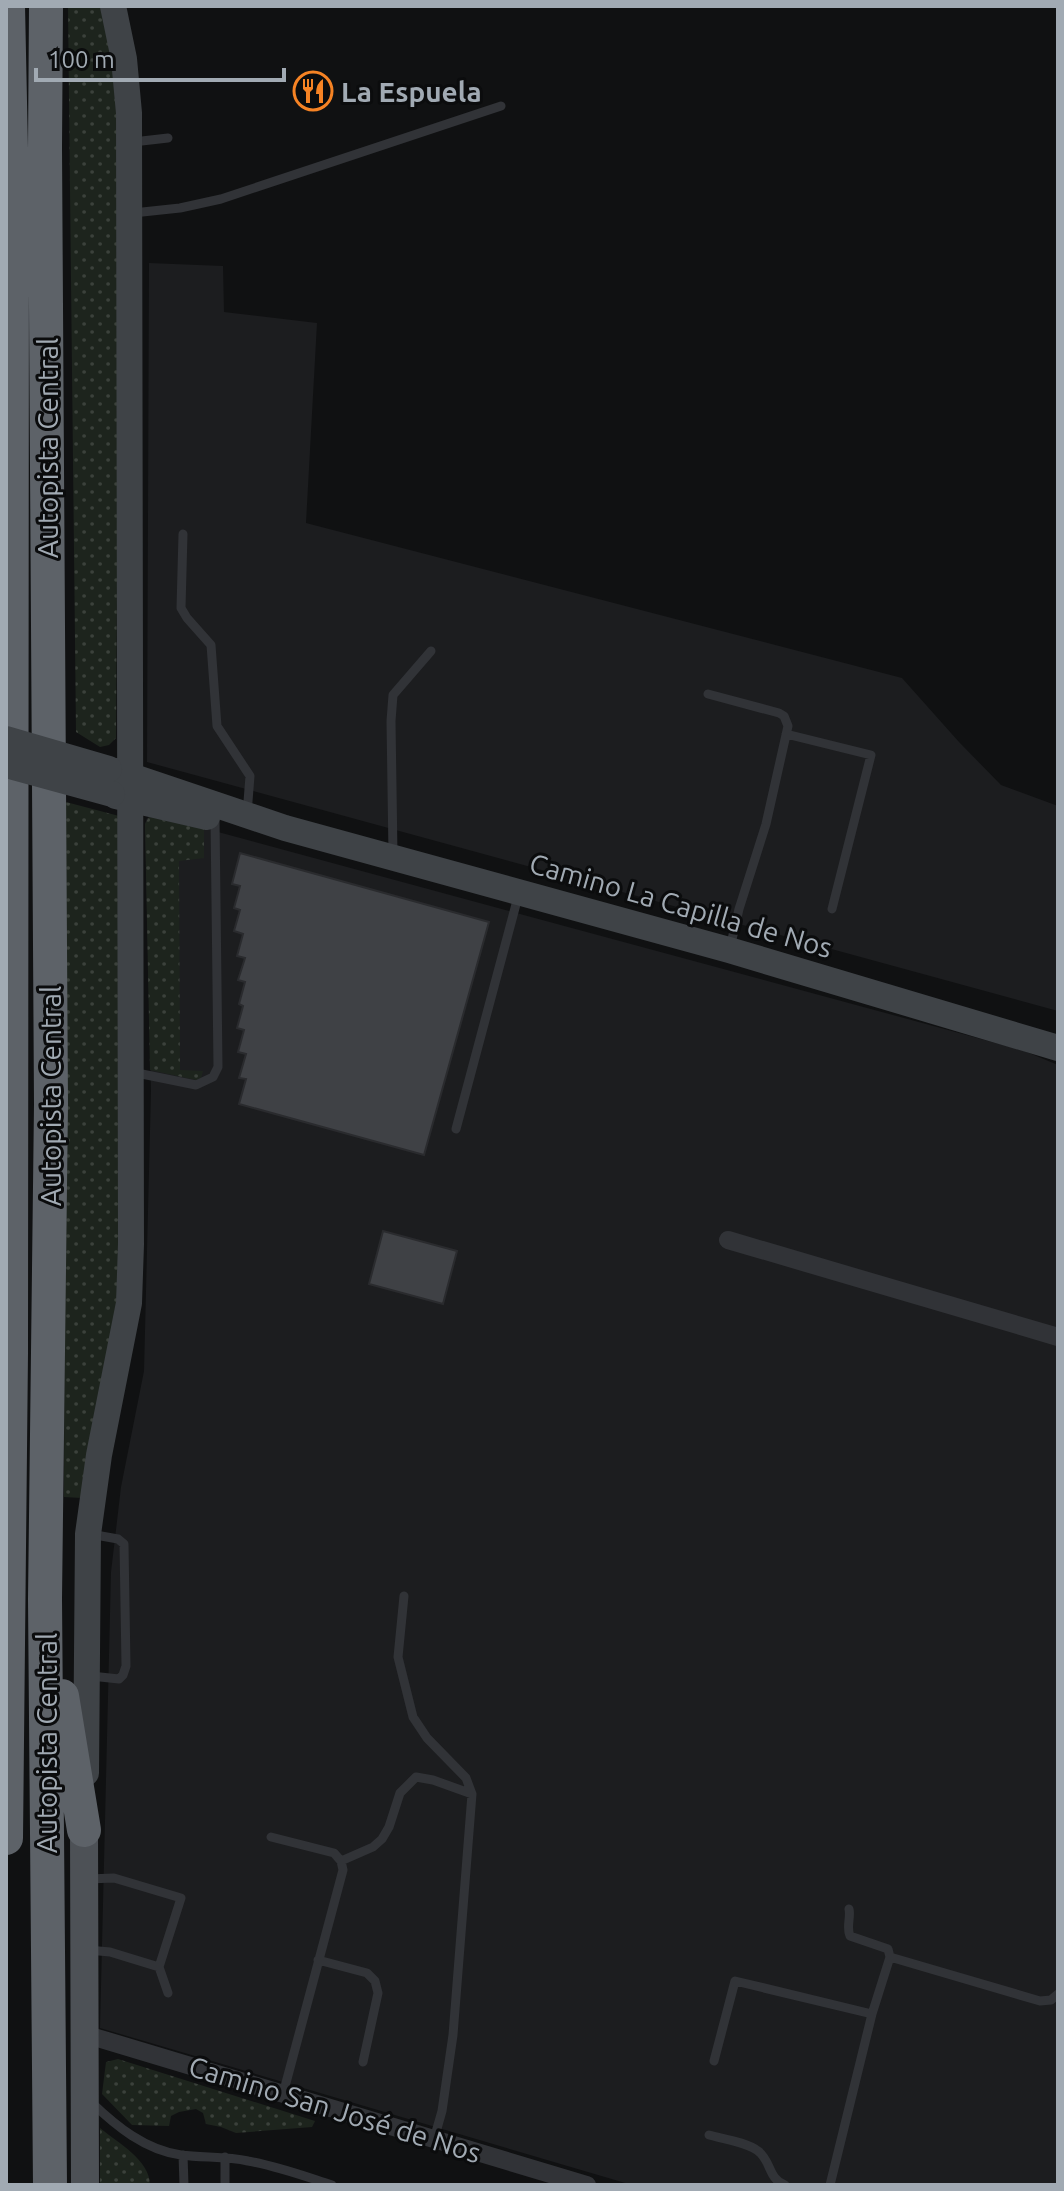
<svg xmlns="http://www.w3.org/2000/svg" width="1064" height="2191" font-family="Ubuntu,sans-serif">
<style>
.built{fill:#1c1d1f}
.grass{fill:url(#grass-dots)}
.building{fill:#3f4145;stroke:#2a2b2e;stroke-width:2}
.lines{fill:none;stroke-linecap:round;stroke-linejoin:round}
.service{stroke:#313337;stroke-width:9}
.minor{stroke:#313337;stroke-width:18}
.secondary{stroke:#3f4347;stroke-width:26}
.primary{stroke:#4d5156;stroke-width:28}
.motorway{stroke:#5d6268;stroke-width:34}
.secondary-bridge{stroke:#3f4347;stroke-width:26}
.labels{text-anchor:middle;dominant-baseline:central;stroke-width:6;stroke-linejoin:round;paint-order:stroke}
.poi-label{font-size:28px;font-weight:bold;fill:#a1aab3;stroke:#0b0c0d;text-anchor:start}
.street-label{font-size:28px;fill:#a1aab3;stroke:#0b0c0d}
</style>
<defs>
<pattern id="grass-dots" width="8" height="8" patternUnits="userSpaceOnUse" patternTransform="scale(2)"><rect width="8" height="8" fill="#1d241d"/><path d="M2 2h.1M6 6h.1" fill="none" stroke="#3b413b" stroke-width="1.8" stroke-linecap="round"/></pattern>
</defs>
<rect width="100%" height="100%" fill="#101112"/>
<path class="built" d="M 149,263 L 223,266 L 224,312 L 317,323 L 306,523 L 902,678 L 959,742 L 1001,785 L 1058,806 L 1058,1011 L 147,762 Z
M 159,816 L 1022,1050 L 1058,1065 L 1058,2185 L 632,2185 L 100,2028 L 111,1572 L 121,1487 L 144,1371 L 151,1091 L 145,824 L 147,818 Z"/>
<path class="grass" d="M 68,6 L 102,6 L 109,41 L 120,120 L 116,738 L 109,745 L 100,747 L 76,732 Z
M 66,802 L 119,816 L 124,1236 L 113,1338 L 82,1498 L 64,1497 Z
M 149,817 L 204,829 L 204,858 L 179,861 L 180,1070 L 203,1071 L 201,1078 L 196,1080 L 150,1070 L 145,824 Z
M 118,2059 L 315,2121 L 312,2127 L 236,2133 L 221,2127 L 206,2124 L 203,2113 L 196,2109 L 179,2112 L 171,2116 L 169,2126 L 132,2125 L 102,2094 L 106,2062 Z
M 100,2128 C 118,2143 150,2160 150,2185 L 100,2185 Z"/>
<path class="building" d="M 240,853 L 489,922 L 424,1155 L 239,1104 L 246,1079 L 239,1078 L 246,1054 L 238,1052 L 244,1030 L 237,1028 L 243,1006 L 239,1004 L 245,982 L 238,980 L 245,958 L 237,956 L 243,934 L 234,931 L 240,910 L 234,908 L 240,886 L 232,884 Z
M 383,1231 L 457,1251 L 443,1304 L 369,1284 Z"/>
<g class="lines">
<path class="service" d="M 133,142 L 168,138
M 133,213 L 180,208 L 221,199 L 501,106
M 183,534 L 181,608 L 187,618 L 211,645 L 217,726 L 250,776 L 247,814
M 708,694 L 779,713 L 784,716 L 788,726 L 766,824 L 739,909 L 730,948
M 786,734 L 871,755 L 832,909
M 393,854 L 391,721 L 393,695 L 431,651
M 132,1072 L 196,1085 L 213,1077 L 218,1067 L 215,819
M 456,1129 L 519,893
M 90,1534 L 118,1539 L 124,1544 L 126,1666 L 123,1675 L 119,1679 L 91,1676
M 404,1596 L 398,1657 L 413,1717 L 427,1738 L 466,1778 L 472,1794 L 453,2035 L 442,2111 L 434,2139
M 271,1837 L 334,1853 L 341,1861 L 343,1870 L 283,2094
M 341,1861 L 373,1847 L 382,1839 L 389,1827 L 400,1793 L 416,1777 L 433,1780 L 472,1794
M 88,1879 L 114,1878 L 181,1898 L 159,1967
M 88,1950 L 110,1952 L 159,1967 L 168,1993
M 890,1957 L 1040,2001 L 1051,2000 L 1058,1994
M 318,1960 L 367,1973 L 375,1981 L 378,1993 L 363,2062
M 714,2061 L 735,1981 L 872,2014
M 91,2102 C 116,2126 145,2150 181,2155 C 203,2158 226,2156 248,2161 C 277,2166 304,2176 332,2185
M 709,2135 C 723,2139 746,2142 758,2151 C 771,2160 768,2179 785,2185
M 183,2155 L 184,2185
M 225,2157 L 225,2185
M 830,2185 L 872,2014 L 890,1957 L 888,1949 L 850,1936 C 846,1927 851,1918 849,1909"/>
<path class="minor" d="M 728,1240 L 1058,1337
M 84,2034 L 587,2185"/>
<path class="secondary" d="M 116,771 L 285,828 L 729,950 L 1058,1048
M 116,796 L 207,817
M 86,1773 L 88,1534 L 99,1455 L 129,1303 L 131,1244 L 129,113 L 124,59 L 113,6"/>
<path class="primary" d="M 84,1830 L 85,2185"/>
<path class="motorway" d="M 46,6 L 45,147 L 51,1104 L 45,1599 L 50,2185
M 62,1696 L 84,1830
M 6,1838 L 11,1353 L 12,196 L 8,6"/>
<path class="secondary-bridge" d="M 6,739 L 109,769
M 6,765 L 112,794"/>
</g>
<defs>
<symbol id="restaurant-ring" viewBox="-11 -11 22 22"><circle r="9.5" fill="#0b0c0d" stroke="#f68324" stroke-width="1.5"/><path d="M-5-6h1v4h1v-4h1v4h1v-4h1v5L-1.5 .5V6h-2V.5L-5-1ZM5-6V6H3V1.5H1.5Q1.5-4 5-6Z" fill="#f68324"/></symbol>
</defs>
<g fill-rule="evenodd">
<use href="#restaurant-ring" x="291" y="69" width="44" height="44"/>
</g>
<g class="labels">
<g class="poi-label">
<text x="341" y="91">La Espuela</text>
</g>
<g class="street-label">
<text transform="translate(47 448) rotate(-90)">Autopista Central</text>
<text transform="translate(681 905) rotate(16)">Camino La Capilla de Nos</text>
<text transform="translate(50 1096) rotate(-90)">Autopista Central</text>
<text transform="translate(46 1743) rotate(-90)">Autopista Central</text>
<text transform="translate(335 2109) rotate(17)">Camino San José de Nos</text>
</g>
</g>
<rect width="1064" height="2191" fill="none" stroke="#a1aab3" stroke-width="16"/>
<path d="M36 68v12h248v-12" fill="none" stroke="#a1aab3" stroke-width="4"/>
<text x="48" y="68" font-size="24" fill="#a1aab3" stroke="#0b0c0d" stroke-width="6" paint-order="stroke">100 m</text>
</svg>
